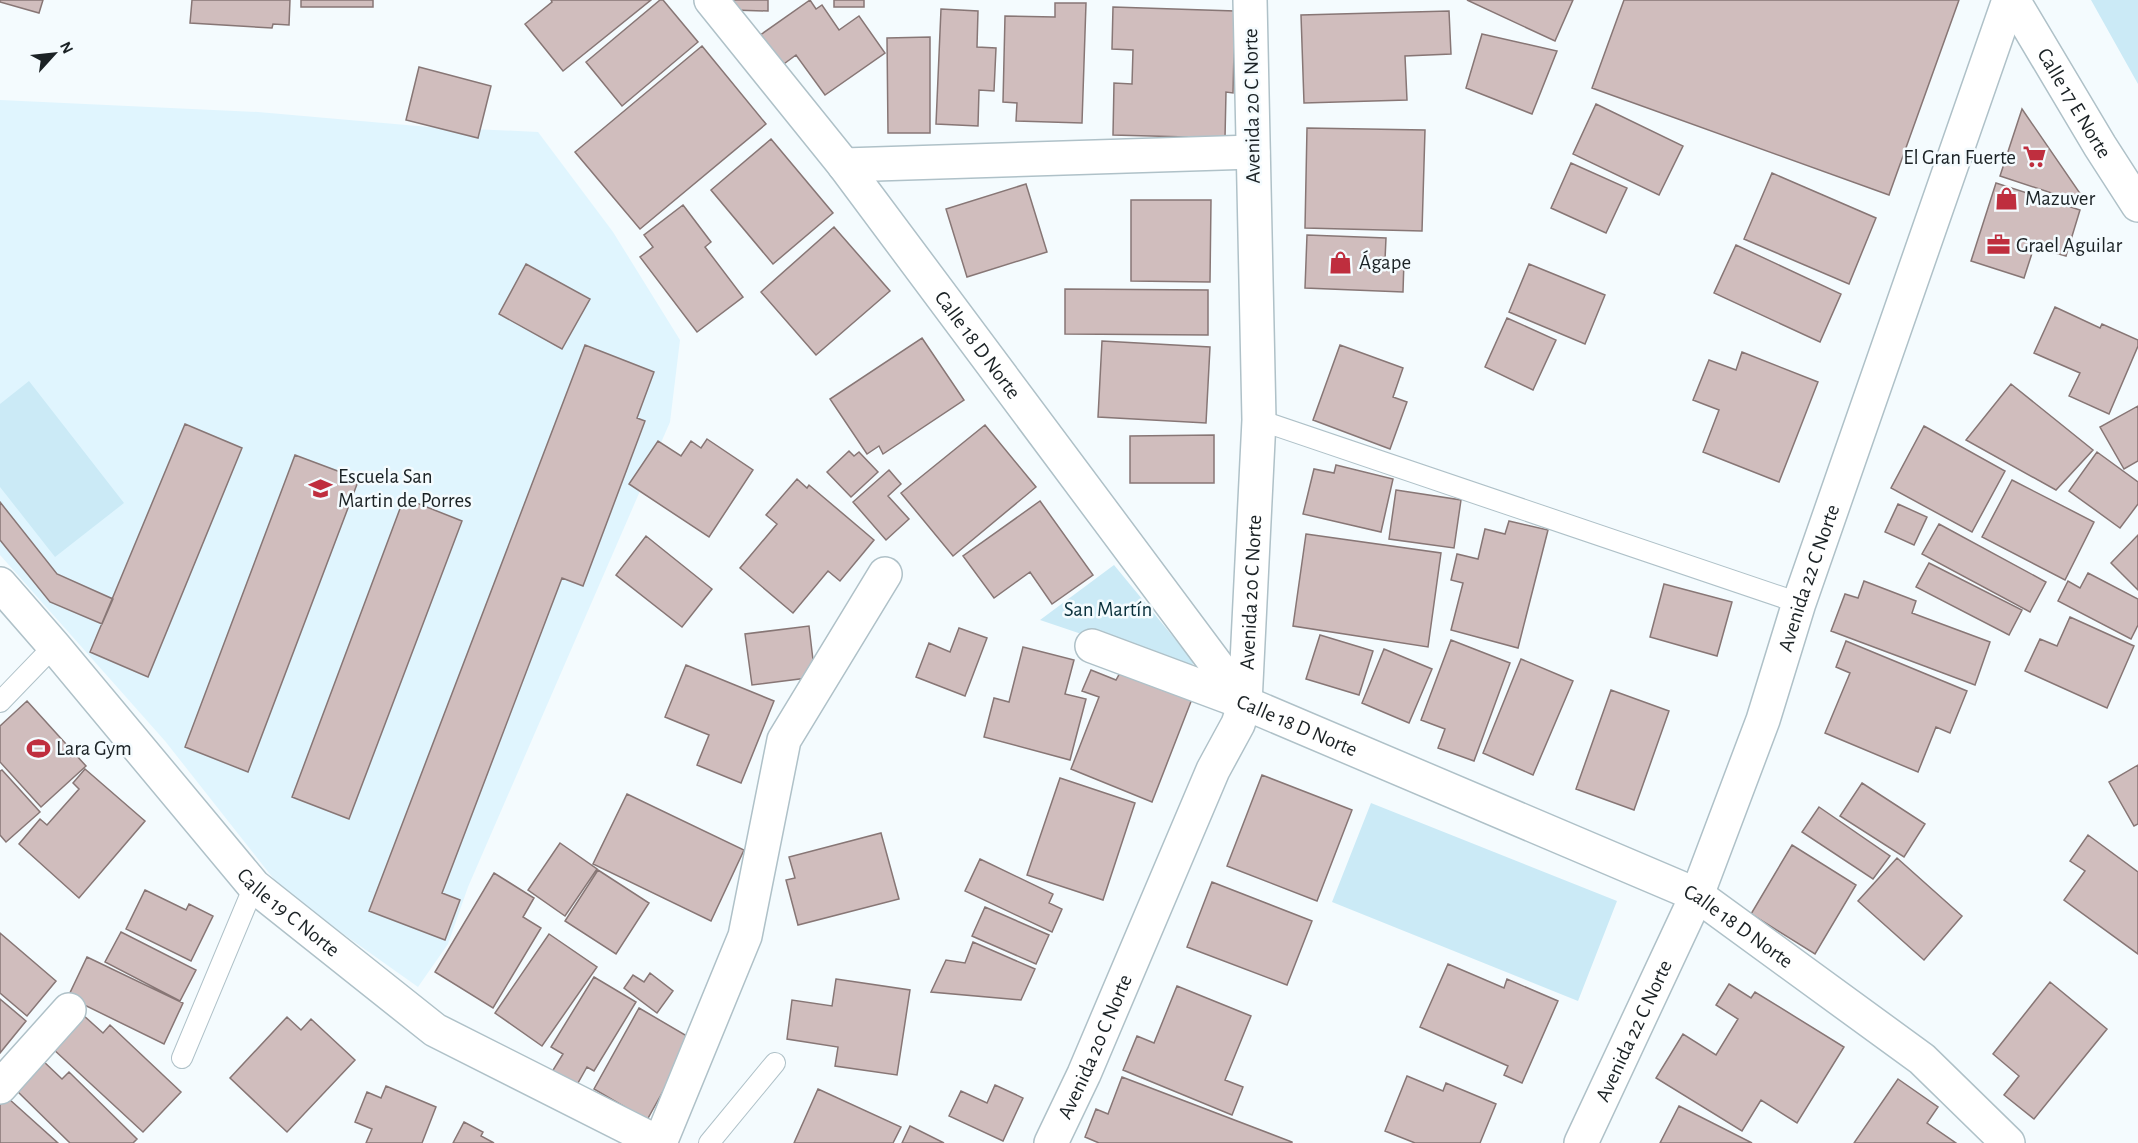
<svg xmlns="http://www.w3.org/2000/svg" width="2138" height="1143" font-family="'Alegreya Sans',sans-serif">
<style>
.built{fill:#e0f5fe}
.green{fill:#cbeaf6}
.building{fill:#d0bdbd;stroke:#877675;stroke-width:1.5}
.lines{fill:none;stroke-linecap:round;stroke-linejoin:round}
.lane-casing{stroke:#afc1c8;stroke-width:22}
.street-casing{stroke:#afc1c8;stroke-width:36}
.secondary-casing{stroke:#afc1c8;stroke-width:36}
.lane{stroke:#fff;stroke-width:20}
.street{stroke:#fff;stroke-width:33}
.secondary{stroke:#fff;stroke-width:33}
.labels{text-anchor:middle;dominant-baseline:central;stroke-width:5;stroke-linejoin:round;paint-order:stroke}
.street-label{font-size:21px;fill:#1b2225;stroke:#f4fbfe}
.poi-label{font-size:21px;fill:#1b2225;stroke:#f4fbfe;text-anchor:start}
.park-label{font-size:21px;fill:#0a303c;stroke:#f4fbfe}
</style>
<rect width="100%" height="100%" fill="#f4fbfe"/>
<path class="built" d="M 0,100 L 258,112 L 429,127 L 538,132 L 613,232 L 680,340 L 670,422 L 468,887 L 448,944 L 418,987 L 284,892 L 165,741 L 0,555 Z"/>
<path class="green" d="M 2091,0 L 2138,0 L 2138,84 Z
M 29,381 L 124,503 L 55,557 L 0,487 L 0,404 Z
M 1114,565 L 1194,662 L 1188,670 L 1040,620 Z
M 1371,803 L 1617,901 L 1578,1001 L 1332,902 Z"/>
<path class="building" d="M 0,0 L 43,0 L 39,13 L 0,2 Z
M 192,0 L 290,0 L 289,25 L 273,24 L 272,28 L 190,23 Z
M 301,0 L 373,0 L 373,7 L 301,7 Z
M 551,0 L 651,0 L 563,71 L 525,24 L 552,2 Z
M 660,0 L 663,0 L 698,42 L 622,106 L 586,62 Z
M 734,0 L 768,0 L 768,11 L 733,10 Z
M 810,0 L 816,9 L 822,5 L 839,30 L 859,16 L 885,53 L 825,95 L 796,55 L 777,69 L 756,38 Z
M 834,0 L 864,0 L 864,7 L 834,7 Z
M 1467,0 L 1573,0 L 1555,41 Z
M 1624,0 L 1959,0 L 1889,195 L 1592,88 Z
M 1055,3 L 1086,3 L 1082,123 L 1016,121 L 1017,103 L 1003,102 L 1005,16 L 1055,17 Z
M 1113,7 L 1235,11 L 1233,93 L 1226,92 L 1225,138 L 1113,135 L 1114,83 L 1132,84 L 1133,50 L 1112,49 Z
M 941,9 L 978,11 L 977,47 L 996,48 L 994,91 L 979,90 L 978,126 L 936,124 Z
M 1449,11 L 1451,54 L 1405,56 L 1407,100 L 1304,103 L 1301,15 Z
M 1482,34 L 1557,51 L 1532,114 L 1466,88 Z
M 930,37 L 930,133 L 888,133 L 887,38 Z
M 702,46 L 766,124 L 640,229 L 575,152 Z
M 419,67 L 491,86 L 478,138 L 406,120 Z
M 1596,104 L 1683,146 L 1659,195 L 1573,154 Z
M 2022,109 L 2088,205 L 2000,176 Z
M 1307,128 L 1425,130 L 1422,231 L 1305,228 Z
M 771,139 L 833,213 L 773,264 L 711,190 Z
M 1571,163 L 1627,188 L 1606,233 L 1551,208 Z
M 1772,173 L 1876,218 L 1849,284 L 1744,239 Z
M 1996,183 L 2080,210 L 2066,256 L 2034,247 L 2024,278 L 1971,261 Z
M 1026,184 L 1047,252 L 967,277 L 946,209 Z
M 1131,200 L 1211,200 L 1210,282 L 1131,281 Z
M 683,205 L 711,242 L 705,247 L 743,297 L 697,332 L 640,257 L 653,247 L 644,235 Z
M 834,227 L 890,291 L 816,355 L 761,292 Z
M 1307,235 L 1386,238 L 1385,260 L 1404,260 L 1403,292 L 1305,288 Z
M 1736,245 L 1841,294 L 1820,342 L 1714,293 Z
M 526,264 L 590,299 L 562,349 L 499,314 Z
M 1529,264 L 1605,295 L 1585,344 L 1509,312 Z
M 1065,289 L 1208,290 L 1208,335 L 1065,334 Z
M 2055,307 L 2100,328 L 2102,324 L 2138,340 L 2138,346 L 2109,414 L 2069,396 L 2080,373 L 2034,353 Z
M 1507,318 L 1556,340 L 1533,390 L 1485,367 Z
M 922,338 L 964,400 L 883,454 L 879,446 L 867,454 L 830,399 Z
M 1102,341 L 1210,347 L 1206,423 L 1098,417 Z
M 585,345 L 654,372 L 637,418 L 645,421 L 583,586 L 562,578 L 442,893 L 460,900 L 445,940 L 369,911 Z
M 1340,345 L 1403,368 L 1393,397 L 1407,402 L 1390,449 L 1313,420 Z
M 1742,352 L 1818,382 L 1779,482 L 1703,452 L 1719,410 L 1693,400 L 1709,360 L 1736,370 Z
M 2011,384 L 2093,450 L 2056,490 L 1966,440 Z
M 2138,406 L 2138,461 L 2124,469 L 2100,427 Z
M 185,424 L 242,448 L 148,677 L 90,652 Z
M 985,425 L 1036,487 L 953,556 L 901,493 Z
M 1924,426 L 2005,471 L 1972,532 L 1891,488 Z
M 1214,435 L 1214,483 L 1130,483 L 1130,436 Z
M 707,439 L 753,470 L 709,537 L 629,484 L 658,441 L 681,456 L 691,441 L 701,448 Z
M 849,451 L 854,456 L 859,452 L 878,472 L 851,497 L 827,472 Z
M 2097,452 L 2138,482 L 2138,504 L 2120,528 L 2069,491 Z
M 295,455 L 359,479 L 248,772 L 185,747 Z
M 1336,465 L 1393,479 L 1381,532 L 1303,514 L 1314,469 L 1334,473 Z
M 889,470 L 901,484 L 888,496 L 909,519 L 886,540 L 853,502 Z
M 797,479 L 807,488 L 809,485 L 874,540 L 840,581 L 828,571 L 793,613 L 740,568 L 777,524 L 766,515 Z
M 2012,480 L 2094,522 L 2065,580 L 1982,537 Z
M 1396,490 L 1461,500 L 1454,548 L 1389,539 Z
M 404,498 L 462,521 L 349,819 L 292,797 Z
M 1040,501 L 1093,575 L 1052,604 L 1030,572 L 994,598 L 963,556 Z
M 0,502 L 57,574 L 113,599 L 102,624 L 50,602 L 0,540 Z
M 1898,504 L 1927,517 L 1914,545 L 1885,532 Z
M 1509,521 L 1548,530 L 1518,648 L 1451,630 L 1463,583 L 1451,580 L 1457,554 L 1478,559 L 1485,529 L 1505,534 Z
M 1939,524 L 2046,582 L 2030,612 L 1922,554 Z
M 1306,534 L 1441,553 L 1428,647 L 1293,626 Z
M 2138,535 L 2138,590 L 2111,563 Z
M 646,536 L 712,589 L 682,627 L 616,575 Z
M 1929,563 L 2022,610 L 2009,635 L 1916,587 Z
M 2088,573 L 2138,599 L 2138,625 L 2131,639 L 2058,601 L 2068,581 L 2080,588 Z
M 1864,581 L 1916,601 L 1912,613 L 1990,642 L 1975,685 L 1831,631 L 1845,594 L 1858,598 Z
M 1664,584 L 1732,602 L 1717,656 L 1650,637 Z
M 2070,617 L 2134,646 L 2107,708 L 2025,671 L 2040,639 L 2057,646 Z
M 809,626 L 815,677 L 752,685 L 745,634 Z
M 959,628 L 987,638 L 965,696 L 916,677 L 929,643 L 950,652 Z
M 1320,635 L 1373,651 L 1359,695 L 1306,679 Z
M 1451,640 L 1510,663 L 1474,761 L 1438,748 L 1445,729 L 1421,720 Z
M 1846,641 L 1967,691 L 1950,733 L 1936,727 L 1918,772 L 1825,733 L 1850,673 L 1836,667 Z
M 1023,647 L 1074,660 L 1065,694 L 1086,699 L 1070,760 L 984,737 L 994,698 L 1009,702 Z
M 1384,649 L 1432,669 L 1409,723 L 1362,703 Z
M 1521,659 L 1573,681 L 1533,775 L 1483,753 Z
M 686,665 L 774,701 L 741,783 L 697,765 L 709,735 L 665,717 Z
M 1091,670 L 1116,680 L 1121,671 L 1192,699 L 1152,802 L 1071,769 L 1099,697 L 1082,691 Z
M 1611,690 L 1669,711 L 1634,810 L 1576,789 Z
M 27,701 L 86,766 L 41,807 L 0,762 L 0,726 Z
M 2138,765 L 2138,824 L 2134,826 L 2109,782 Z
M 85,769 L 145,821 L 79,898 L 19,844 L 40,819 L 47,825 L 79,789 L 73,783 Z
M 2,770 L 40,812 L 6,842 L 0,835 L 0,771 Z
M 1262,775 L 1352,810 L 1317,901 L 1227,866 Z
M 1060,778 L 1135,803 L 1103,900 L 1027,875 Z
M 1862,783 L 1925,824 L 1904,857 L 1840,816 Z
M 627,794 L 744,850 L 711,921 L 593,864 Z
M 1819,807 L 1890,856 L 1873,879 L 1802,832 Z
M 881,833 L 899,899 L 798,925 L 786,880 L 795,878 L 789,857 Z
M 2088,835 L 2138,872 L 2138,954 L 2064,900 L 2085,871 L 2070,861 Z
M 560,843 L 597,869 L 565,916 L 528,890 Z
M 1792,845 L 1856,885 L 1815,954 L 1751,914 Z
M 1897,858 L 1962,916 L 1924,960 L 1858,901 Z
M 980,859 L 1053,894 L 1049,903 L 1062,909 L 1052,932 L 965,891 Z
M 598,870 L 649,903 L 616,954 L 565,921 Z
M 494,873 L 534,898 L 523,917 L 541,928 L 493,1008 L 435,972 Z
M 1212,882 L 1312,921 L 1287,985 L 1187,947 Z
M 145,890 L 186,910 L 189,904 L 213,916 L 191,961 L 126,929 Z
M 985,907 L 1049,935 L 1036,964 L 972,936 Z
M 121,932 L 196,970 L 180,1001 L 105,962 Z
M 0,933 L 56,981 L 27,1016 L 0,993 Z
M 549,934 L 597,967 L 542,1046 L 495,1013 Z
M 973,942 L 1035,969 L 1021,1000 L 931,992 L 946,960 L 965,963 Z
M 87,957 L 183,1003 L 164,1044 L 68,997 Z
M 1448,964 L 1504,988 L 1507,979 L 1558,1001 L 1522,1083 L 1504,1075 L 1508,1066 L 1420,1027 Z
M 650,973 L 673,991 L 657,1013 L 624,988 L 633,975 L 644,982 Z
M 594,977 L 636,1002 L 594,1071 L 587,1067 L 574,1090 L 550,1075 L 563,1054 L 551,1047 Z
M 836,979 L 910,990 L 897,1075 L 835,1066 L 838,1047 L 787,1039 L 792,1000 L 832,1006 Z
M 2050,982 L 2107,1029 L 2034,1119 L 2004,1095 L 2019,1076 L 1993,1054 Z
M 1729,984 L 1751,998 L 1755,992 L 1844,1047 L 1797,1123 L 1761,1100 L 1742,1131 L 1656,1078 L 1683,1034 L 1716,1055 L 1738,1019 L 1716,1005 Z
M 1177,986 L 1251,1016 L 1225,1080 L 1243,1087 L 1232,1115 L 1123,1070 L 1137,1036 L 1154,1043 Z
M 0,999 L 26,1021 L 0,1053 Z
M 639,1008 L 692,1039 L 647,1120 L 594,1089 Z
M 83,1015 L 103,1033 L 110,1025 L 181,1092 L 143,1132 L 52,1048 Z
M 287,1017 L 301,1030 L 311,1019 L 355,1060 L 287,1132 L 230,1078 Z
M 41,1059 L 62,1079 L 69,1072 L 137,1139 L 133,1143 L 70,1143 L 13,1087 Z
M 1407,1076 L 1443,1091 L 1446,1083 L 1496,1104 L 1480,1143 L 1415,1143 L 1385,1131 Z
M 1122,1077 L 1292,1142 L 1292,1143 L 1099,1143 L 1085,1137 L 1096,1109 L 1108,1114 Z
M 1898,1079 L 1938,1107 L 1927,1123 L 1956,1143 L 1854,1143 Z
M 995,1085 L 1023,1098 L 1003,1141 L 949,1116 L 961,1091 L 987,1103 Z
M 386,1086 L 436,1107 L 422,1143 L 366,1143 L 372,1129 L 355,1122 L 367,1092 L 381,1098 Z
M 818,1089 L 901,1127 L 893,1143 L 794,1143 Z
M 9,1099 L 58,1143 L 0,1143 L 0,1100 Z
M 1679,1106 L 1752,1143 L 1660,1143 Z
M 464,1122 L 483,1132 L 481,1136 L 494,1143 L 453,1143 Z
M 910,1126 L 944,1143 L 902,1143 Z"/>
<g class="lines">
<defs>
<path id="lane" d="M 1259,420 L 1799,603
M 0,702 L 54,646
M 182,1058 L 254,886
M 709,1143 L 775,1063"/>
<g id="street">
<path id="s1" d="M 711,0 L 844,165 L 1245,703"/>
<path id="s2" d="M 2013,0 L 2100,146 L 2138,205"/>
<path d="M 844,165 L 1253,152"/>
<path id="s3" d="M 0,584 L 54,646 L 254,886 L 435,1030 L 659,1143"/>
<path id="s4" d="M 1092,646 L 1245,703 L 1697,895 L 1922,1059 L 2008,1143"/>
<path d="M 0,1087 L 69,1010"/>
<path d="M 660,1143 L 745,936 L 784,740 L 885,574"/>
<path id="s5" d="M 1051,1143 L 1084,1074 L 1213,770 L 1238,724 L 1245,703 L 1259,420 L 1250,0"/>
</g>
<g id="secondary">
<path id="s6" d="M 1581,1143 L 1697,895 L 1763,720 L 1799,603 L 2009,0"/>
</g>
</defs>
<use href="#lane" class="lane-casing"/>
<use href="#street" class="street-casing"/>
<use href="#secondary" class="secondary-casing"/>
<use href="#lane" class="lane"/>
<use href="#street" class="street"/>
<use href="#secondary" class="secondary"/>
</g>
<defs>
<symbol id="supermarket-bare" viewBox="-9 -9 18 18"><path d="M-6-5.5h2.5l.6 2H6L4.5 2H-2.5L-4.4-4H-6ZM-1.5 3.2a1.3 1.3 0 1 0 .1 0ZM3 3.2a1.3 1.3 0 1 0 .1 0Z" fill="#bf2e3e" stroke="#f4fbfe" stroke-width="2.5" paint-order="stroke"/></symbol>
<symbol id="shop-bare" viewBox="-9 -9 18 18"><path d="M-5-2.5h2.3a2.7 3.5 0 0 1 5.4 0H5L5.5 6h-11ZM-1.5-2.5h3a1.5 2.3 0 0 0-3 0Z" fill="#bf2e3e" stroke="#f4fbfe" stroke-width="2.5" paint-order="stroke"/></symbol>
<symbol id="office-bare" viewBox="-9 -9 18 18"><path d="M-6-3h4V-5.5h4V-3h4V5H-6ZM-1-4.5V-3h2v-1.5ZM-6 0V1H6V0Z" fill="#bf2e3e" stroke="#f4fbfe" stroke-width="2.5" paint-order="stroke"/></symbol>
<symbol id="school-bare" viewBox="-9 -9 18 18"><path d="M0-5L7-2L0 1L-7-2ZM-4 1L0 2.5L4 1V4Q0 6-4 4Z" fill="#bf2e3e" stroke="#f4fbfe" stroke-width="2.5" paint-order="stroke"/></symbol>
<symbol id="stadium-bare" viewBox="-9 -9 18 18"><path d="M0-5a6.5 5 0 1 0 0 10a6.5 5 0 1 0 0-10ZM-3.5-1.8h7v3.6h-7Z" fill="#bf2e3e" stroke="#f4fbfe" stroke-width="2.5" paint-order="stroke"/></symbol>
</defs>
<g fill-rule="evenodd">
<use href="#supermarket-bare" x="2018" y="140" width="33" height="33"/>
<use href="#shop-bare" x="1990" y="182" width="33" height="33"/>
<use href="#office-bare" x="1982" y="228" width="33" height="33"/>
<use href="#shop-bare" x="1324" y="246" width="33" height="33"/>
<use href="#school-bare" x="304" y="472" width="33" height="33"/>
<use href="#stadium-bare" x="22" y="732" width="33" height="33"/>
</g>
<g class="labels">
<g class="street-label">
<text stroke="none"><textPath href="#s2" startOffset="120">Calle 17 E Norte</textPath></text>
<text transform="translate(1252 106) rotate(-91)">Avenida 20 C Norte</text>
<text stroke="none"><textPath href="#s1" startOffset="436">Calle 18 D Norte</textPath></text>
<text stroke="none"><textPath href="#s6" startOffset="610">Avenida 22 C Norte</textPath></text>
<text stroke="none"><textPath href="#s5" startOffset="592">Avenida 20 C Norte</textPath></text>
<text stroke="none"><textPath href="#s4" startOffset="220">Calle 18 D Norte</textPath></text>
<text stroke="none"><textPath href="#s3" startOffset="438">Calle 19 C Norte</textPath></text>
<text stroke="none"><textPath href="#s4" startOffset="706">Calle 18 D Norte</textPath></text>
<text stroke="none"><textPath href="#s6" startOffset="124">Avenida 22 C Norte</textPath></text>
<text stroke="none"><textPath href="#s5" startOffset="106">Avenida 20 C Norte</textPath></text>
</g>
<g class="poi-label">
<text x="2016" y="157" text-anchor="end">El Gran Fuerte</text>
<text x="2025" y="198">Mazuver</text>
<text x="2016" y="245">Grael Aguilar</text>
<text x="1359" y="262">Ágape</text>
<text x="338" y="476">Escuela San<tspan x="338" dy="24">Martin de Porres</tspan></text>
<text x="56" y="748">Lara Gym</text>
</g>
<g class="park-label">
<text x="1108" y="609">San Martín</text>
</g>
</g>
<g transform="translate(54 54) rotate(63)" stroke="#f4fbfe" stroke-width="4.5" paint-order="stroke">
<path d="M0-4.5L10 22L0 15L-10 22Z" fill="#1b2225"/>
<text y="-9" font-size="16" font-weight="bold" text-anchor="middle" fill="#1b2225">N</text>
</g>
</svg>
